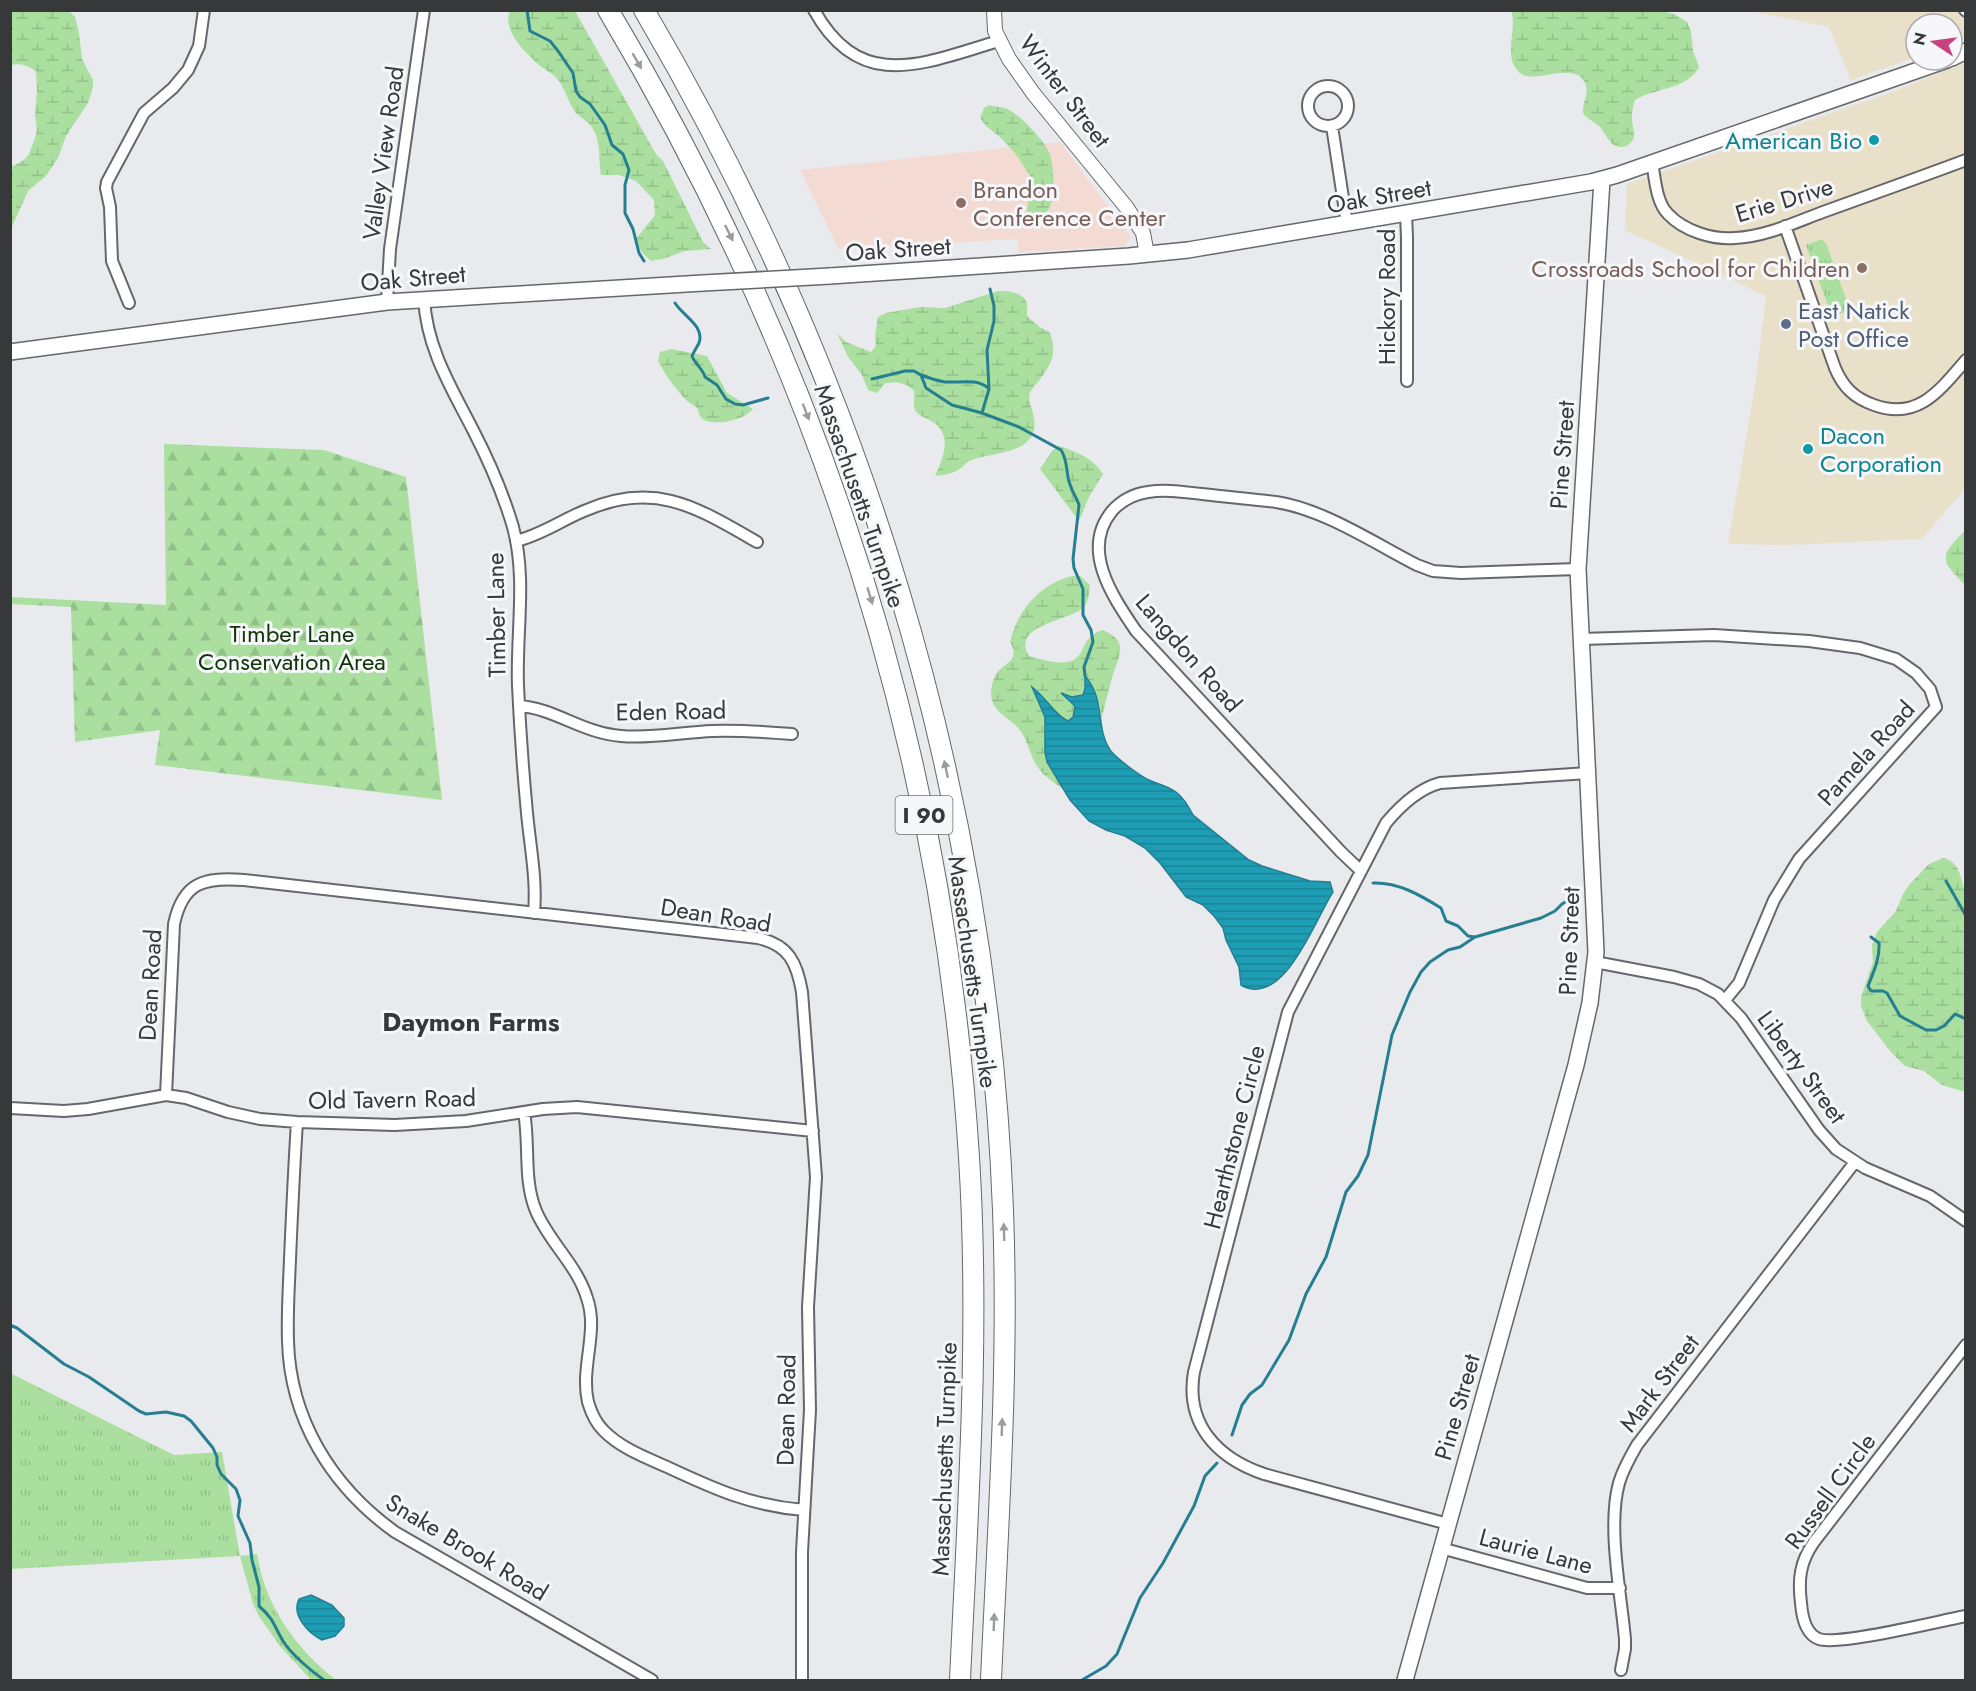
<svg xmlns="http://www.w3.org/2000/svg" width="1976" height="1691" font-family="Jost,sans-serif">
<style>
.commercial{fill:#e9e0ca}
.education{fill:#f3dad2}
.forest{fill:url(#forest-firs)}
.wetland{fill:url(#wetland-marsh)}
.park{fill:url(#park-tufts)}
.water{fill:url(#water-rules);stroke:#267f90;stroke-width:1.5}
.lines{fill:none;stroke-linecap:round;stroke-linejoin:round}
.stream{stroke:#267f90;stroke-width:3}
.minor-casing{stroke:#66676a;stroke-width:14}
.tertiary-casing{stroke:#66676a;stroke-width:16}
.secondary-casing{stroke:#66676a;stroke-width:18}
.motorway-casing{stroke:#66676a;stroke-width:22}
.minor{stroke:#fff;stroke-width:10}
.tertiary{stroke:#fff;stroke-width:14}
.secondary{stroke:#fff;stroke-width:15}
.motorway{stroke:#fff;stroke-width:20}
.secondary-bridge-casing{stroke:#66676a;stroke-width:18;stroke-linecap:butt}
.secondary-bridge{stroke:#fff;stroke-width:15}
.oneway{fill:#9b9c9c}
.culture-dot{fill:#0f9aa8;stroke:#f6f7fa;stroke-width:2}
.education-dot{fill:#8d6e63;stroke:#f6f7fa;stroke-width:2}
.service-dot{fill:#5c6f8a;stroke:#f6f7fa;stroke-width:2}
.labels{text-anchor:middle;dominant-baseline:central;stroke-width:6;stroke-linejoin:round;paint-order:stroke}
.shield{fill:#f6f7fa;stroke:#707173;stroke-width:1.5}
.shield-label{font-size:22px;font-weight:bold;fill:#373839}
.street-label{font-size:24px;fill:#373839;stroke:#f6f7fa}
.culture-label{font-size:24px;fill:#0d838f;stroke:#f6f7fa;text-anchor:end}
.education-label{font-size:24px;fill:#785e54;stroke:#f6f7fa;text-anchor:start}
.service-label{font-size:24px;fill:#4e5e75;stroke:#f6f7fa;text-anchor:start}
.park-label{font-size:24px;fill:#103407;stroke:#f6f7fa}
.neighbourhood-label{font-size:26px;font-weight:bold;fill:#373839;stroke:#f6f7fa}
</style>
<defs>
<pattern id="forest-firs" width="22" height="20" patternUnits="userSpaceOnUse" patternTransform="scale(1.5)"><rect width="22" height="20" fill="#aadf9f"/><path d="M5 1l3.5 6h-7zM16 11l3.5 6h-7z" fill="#93c08a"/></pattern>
<pattern id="wetland-marsh" width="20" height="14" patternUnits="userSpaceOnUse" patternTransform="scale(1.5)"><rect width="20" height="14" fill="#aadf9f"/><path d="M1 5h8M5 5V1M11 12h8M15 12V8" fill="none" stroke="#93c08a"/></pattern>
<pattern id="park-tufts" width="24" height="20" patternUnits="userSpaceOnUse" patternTransform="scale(1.5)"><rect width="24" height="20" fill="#aadf9f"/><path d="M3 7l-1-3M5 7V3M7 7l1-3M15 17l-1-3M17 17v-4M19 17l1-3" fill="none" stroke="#93c08a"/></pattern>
<pattern id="water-rules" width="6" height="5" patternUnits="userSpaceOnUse" patternTransform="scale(1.5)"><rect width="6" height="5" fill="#1e9eb5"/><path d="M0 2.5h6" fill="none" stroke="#1b8294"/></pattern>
</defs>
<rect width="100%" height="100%" fill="#e9eaed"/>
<path class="commercial" d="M 1751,11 L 1965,11 L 1965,37 L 1952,45 L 1952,24 L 1916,24 L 1916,57 L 1851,80 L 1829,27 Z
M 1965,62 L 1965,489 L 1922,539 L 1787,545 L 1728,544 L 1756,379 L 1766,296 L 1625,230 L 1627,184 L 1895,91 Z"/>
<path class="education" d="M 1060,142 L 1131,237 L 1124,246 L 1019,252 L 1017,239 L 839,249 L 800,170 Z"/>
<path class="forest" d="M 164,444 L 324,450 L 406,477 L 442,800 L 155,765 L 160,730 L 75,742 L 71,607 L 11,604 L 11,597 L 166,605 Z"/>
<path class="wetland" d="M 11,10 L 69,11 L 75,17 L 79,33 L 82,59 L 93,80 L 93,87 L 88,103 L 66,136 L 58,158 L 46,176 L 28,191 L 11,229 L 11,167 L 24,160 L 29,154 L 35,138 L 37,130 L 35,115 L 37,91 L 36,71 C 27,65 21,63 11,65 Z
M 510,11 L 575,11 L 656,154 L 663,161 L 703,242 L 711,249 L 685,251 L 666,258 L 651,261 C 644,255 638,249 636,239 L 655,215 L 654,200 L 636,181 L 619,175 L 601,175 C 598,159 602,140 591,126 C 587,121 581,118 577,114 C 569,105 566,91 559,81 C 553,73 545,70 538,64 C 524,51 502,30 510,11 Z
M 1511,11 L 1660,10 L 1676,15 L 1687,22 L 1691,31 L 1693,51 L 1699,67 C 1687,90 1654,88 1635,100 C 1632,108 1631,118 1633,127 C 1633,128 1635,134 1634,136 C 1634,140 1630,144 1626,146 C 1611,151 1607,135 1600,127 C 1596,122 1584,118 1583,112 C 1582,102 1591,92 1584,81 C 1571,61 1533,86 1519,72 C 1502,55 1518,30 1511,11 Z
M 989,105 C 996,107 1006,107 1011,111 C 1022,117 1044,141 1049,152 C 1054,162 1056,201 1048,210 C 1043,216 1035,219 1028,222 L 1026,220 L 1031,177 L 1015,153 L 1000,137 L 986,126 L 980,118 L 984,108 Z
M 998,291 C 1006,291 1022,292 1026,301 C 1028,305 1027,312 1027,316 L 1041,328 L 1050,332 C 1057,356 1052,363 1038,382 C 1035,385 1031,390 1030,393 C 1026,403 1039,417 1033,433 C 1025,454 990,453 972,460 C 967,461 965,465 961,468 C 953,474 944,475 935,476 C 944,457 953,433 931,421 C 926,418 917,415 915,410 C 913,405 915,396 914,391 C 905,382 898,382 885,383 L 877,393 L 868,390 L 862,375 L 848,357 L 837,333 L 846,342 L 871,352 L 876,346 L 875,336 L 878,317 L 886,313 L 920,307 L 945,308 Z
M 671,349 L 707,356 L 727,393 L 753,409 C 744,420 717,426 704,420 C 698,416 700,413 697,408 C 695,405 688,403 686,400 C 675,388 665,375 658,361 L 660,352 Z
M 1059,446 C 1077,452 1093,458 1103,474 L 1089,497 L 1079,521 L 1040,469 L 1052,451 Z
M 1965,531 L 1965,585 C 1941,561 1938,556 1965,531 Z
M 1072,576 L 1080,576 L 1090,585 C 1089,593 1089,602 1083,608 C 1069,621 1010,625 1029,656 C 1045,660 1072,670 1081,652 C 1087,640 1090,634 1103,630 C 1131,642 1118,657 1112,678 C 1108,692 1105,706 1101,720 L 1100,705 L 1085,677 L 1083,695 L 1077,697 L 1063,694 L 1075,706 L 1072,717 L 1068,721 C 1053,715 1047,697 1033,688 L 1045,717 L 1053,773 L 1063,789 C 1055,783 1045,777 1039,769 C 1029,756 1029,740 1018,728 C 1009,717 991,712 991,693 C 991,687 994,676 998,671 C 1008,662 1020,659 1010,642 C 1017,611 1040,584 1072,576 Z
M 1943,858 C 1960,861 1961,879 1965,893 L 1965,1092 L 1942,1085 L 1924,1071 L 1905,1066 L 1891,1052 L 1867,1021 L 1861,1006 L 1861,997 L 1873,962 L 1872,945 L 1877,932 L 1896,911 L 1903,894 L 1909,885 L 1929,864 Z"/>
<path class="park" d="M 1823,239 L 1824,243 L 1826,243 L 1850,310 L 1832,317 L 1806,245 Z
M 10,1373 L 174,1455 L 222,1452 L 240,1556 L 257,1554 C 264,1604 296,1649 336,1680 L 311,1680 L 280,1646 L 260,1618 L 253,1604 L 240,1556 L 11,1569 Z"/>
<path class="water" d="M 1085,676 C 1106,700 1095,727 1110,750 C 1116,758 1141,777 1151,781 C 1159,784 1169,787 1176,792 C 1184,798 1189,807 1193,815 L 1249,860 L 1262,866 L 1310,881 L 1330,882 L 1333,892 C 1316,917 1284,1010 1241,985 L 1239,967 L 1226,940 L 1223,928 L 1214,916 L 1203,905 L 1186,897 L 1160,863 L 1145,848 L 1125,836 L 1106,830 L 1089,821 L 1070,800 L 1047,762 L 1045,752 L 1045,717 L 1032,687 C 1046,697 1055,716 1068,721 L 1073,717 L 1075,706 L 1061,693 L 1072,697 L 1083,695 L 1085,688 Z
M 311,1595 L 332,1605 L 344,1618 L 344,1626 L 335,1636 L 322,1640 C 308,1633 291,1615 299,1599 Z"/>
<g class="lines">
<path class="stream" d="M 527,10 L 530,31 L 550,41 L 558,51 L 573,73 L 576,91 L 580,97 L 590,104 L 605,125 L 612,145 L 623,154 L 629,170 L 625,185 L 625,213 L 633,229 L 639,253 L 644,261
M 675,303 C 683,316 705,326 699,343 C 697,347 694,351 692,356 C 695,364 703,369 705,377 L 717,385 L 726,399 L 735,404 L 743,405 L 768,398
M 921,375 C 929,378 937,381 945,382 C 959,383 977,378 988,388
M 872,379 L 905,371 L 914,371 L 921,375 L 926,388 L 952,405 L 982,413 L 1019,427 L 1061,450 C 1069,462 1065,475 1071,487 C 1073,494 1077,498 1079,505 L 1073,559 L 1074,568 L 1083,589 L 1083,615 L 1091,630 L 1093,642 L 1084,667 L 1085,676
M 982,413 L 989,389 L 987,350 L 994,321 L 994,306 L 990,289
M 1946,881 L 1966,916
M 1373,883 C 1398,882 1420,895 1441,908 L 1446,921 L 1458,926 L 1468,936 L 1475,937 L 1541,918 L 1555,911 L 1562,904 L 1577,895
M 1871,937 L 1879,943 C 1880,958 1874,971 1868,986 L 1871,991 L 1883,991 L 1887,993 L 1900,1016 L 1926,1030 L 1936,1030 L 1944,1026 L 1955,1014 L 1966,1019
M 10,1325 L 17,1328 L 64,1364 L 89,1377 L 139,1411 L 146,1414 L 166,1412 L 184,1416 L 191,1421 L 213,1448 L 217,1457 L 217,1465 L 221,1474 L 236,1489 L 240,1500 L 238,1516 L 250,1543 L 252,1560 L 259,1587 L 259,1606 C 274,1619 274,1626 283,1641 C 291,1654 311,1671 324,1680
M 1232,1435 L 1242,1405 L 1250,1394 L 1262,1385 L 1289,1340 L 1306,1294 L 1326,1257 L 1346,1192 L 1358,1176 L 1368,1155 L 1392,1035 L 1410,992 L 1421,972 L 1430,962 L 1448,950 L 1460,947 L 1475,937
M 1082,1680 L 1106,1666 L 1117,1654 L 1140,1598 L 1163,1563 L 1194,1506 L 1205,1476 L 1217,1463"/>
<defs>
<path id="minor" d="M 814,10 C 861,95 926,62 999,41
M 1965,10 L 1966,11
M1308 106a20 20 0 1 1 40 0a20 20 0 1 1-40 0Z
M 1332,126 L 1347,224
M 1652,162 C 1655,178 1656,202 1668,214 C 1684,231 1713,240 1735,238 C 1765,237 1796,222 1823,212 C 1870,195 1918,178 1966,160
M 1406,214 L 1407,237 L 1407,381
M 1785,226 L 1835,368 C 1843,387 1854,398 1874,405 C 1918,421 1940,390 1966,360
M 424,299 C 427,349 451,387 473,430 C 489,461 503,493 513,527 C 527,579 516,632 518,686 C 520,728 523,771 527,813 C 530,846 537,879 534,913
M 387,302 L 390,249 L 424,10
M 129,303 L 112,261 L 110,207 L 106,188 L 107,182 L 144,113 L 173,88 L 188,70 L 199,46 L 204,10
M 516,541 C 541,535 560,521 584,511 C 655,480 696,507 757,542
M 1581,639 L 1714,635 L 1809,641 L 1860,648 L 1896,659 L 1916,673 L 1930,689 L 1936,707 L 1799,859 L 1774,900 L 1739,983 L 1725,1000
M 519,706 C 554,708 582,733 621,736 C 652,739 682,732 713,731 C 740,730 766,732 792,734
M 1360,870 L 1341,852 L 1136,631 C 1113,597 1080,550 1112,511 C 1121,501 1134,494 1148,492 C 1166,489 1184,492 1202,494 C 1227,497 1251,499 1276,502 C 1323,509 1374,543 1417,565 L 1433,571 L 1461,573 L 1578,569
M 1595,962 L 1674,977 L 1699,984 L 1718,994 L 1741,1018 L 1819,1130 L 1836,1149 L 1865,1168 L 1930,1196 L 1966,1221
M 166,1095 L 174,924 C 183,882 204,877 244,880 L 758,938 C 789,945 797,963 802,992 L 816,1177 L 808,1307 L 810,1410 L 802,1552 L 802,1680
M 10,1108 L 64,1111 L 88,1109 L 166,1095 L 186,1098 L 228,1112 L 260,1119 L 297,1122 L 395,1125 L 466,1121 L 543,1109 L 577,1107 L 813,1131
M 524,1112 C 530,1145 523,1180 536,1211 C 549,1242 577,1265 587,1298 C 599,1332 580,1367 588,1402 C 591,1412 595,1422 603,1430 C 619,1447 644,1457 665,1466 C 712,1488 751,1506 804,1510
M 297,1122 C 294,1168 292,1213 290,1259 C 289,1286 287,1313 288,1341 C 290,1419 331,1486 395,1532 L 652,1680
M 1966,1345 L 1814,1542 C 1800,1562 1798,1579 1801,1603 C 1802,1616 1805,1634 1819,1639 C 1839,1646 1939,1621 1966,1616
M 1448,1524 L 1264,1474 C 1217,1458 1185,1424 1194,1372 L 1288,1012 L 1386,823 C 1401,805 1418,789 1440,783 L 1588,773
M 1441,1548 L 1587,1588 L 1620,1588
M 1621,1670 L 1625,1649 L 1625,1639 C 1621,1594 1607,1526 1619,1483 C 1623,1469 1630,1457 1637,1445 L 1855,1162"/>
<path id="tertiary" d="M 994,10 L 995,31 L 1009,59 L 1033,93 L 1127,208 L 1143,233 L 1147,254"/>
<path id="secondary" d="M 1952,58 L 1966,51
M 830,276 L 1129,256 L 1188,250 L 1591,182 L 1617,175 L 1947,60
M 10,352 L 387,302 L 703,283
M 1405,1680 L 1576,1065 L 1590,1003 L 1596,952 L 1578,569 L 1602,180"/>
<path id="motorway" d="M 608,10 C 819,364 943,745 969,1157 C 980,1331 968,1506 960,1680
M 644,10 C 859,375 987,786 1003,1210 C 1009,1367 998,1524 991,1680"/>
</defs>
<use href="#minor" class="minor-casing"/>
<use href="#tertiary" class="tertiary-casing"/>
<use href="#secondary" class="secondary-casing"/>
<use href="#motorway" class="motorway-casing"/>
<use href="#minor" class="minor"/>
<use href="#tertiary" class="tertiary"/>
<use href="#secondary" class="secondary"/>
<use href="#motorway" class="motorway"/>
<defs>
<path id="secondary-bridge" d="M 703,283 L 830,276"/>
</defs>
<use href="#secondary-bridge" class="secondary-bridge-casing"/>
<use href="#secondary-bridge" class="secondary-bridge"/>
</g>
<defs><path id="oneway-solid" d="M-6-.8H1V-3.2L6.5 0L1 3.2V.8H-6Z" transform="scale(1.5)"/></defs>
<g class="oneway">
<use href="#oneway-solid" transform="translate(637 61) rotate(60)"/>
<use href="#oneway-solid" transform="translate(729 233) rotate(64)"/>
<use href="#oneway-solid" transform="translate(806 412) rotate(69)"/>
<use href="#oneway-solid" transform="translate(870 596) rotate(73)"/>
<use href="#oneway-solid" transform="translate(946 769) rotate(-102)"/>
<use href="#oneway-solid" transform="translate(1004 1232) rotate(-92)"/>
<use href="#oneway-solid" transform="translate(1002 1427) rotate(-88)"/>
<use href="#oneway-solid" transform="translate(994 1622) rotate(-88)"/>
</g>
<g class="culture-dot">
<circle cx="1874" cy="140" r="6"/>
<circle cx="1808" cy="449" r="6"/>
</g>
<g class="education-dot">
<circle cx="961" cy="203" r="6"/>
<circle cx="1862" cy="268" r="6"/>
</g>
<circle class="service-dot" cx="1786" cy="324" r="6"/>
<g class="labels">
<rect class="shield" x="895.5" y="796" width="57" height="38" rx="4.5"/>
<g class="shield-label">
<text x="924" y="815">I 90</text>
</g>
<g class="street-label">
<text transform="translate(1065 91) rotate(53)">Winter Street</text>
<text transform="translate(383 153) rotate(-82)">Valley View Road</text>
<text transform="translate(1379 196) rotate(-10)">Oak Street</text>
<text transform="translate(1784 200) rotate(-17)">Erie Drive</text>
<text transform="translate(898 249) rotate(-4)">Oak Street</text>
<text transform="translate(413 278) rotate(-5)">Oak Street</text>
<text transform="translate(1386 297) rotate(-90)">Hickory Road</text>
<text transform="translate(1562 455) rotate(-86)">Pine Street</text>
<text transform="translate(860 496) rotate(71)">Massachusetts Turnpike</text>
<text transform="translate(496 615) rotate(-91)">Timber Lane</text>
<text transform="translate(1189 653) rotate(49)">Langdon Road</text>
<text transform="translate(671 711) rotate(-1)">Eden Road</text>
<text transform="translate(1866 753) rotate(-48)">Pamela Road</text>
<text transform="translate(716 915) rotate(9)">Dean Road</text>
<text transform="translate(1569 941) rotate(-88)">Pine Street</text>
<text transform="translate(973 972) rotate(82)">Massachusetts Turnpike</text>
<text transform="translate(150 985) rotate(-87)">Dean Road</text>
<text transform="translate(1802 1067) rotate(54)">Liberty Street</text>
<text transform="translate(392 1099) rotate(-1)">Old Tavern Road</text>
<text transform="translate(1234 1137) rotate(-76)">Hearthstone Circle</text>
<text transform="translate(1659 1383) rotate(-53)">Mark Street</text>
<text transform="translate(1457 1407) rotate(-74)">Pine Street</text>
<text transform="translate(786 1410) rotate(-89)">Dean Road</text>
<text transform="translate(944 1459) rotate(-88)">Massachusetts Turnpike</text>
<text transform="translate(1830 1491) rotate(-54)">Russell Circle</text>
<text transform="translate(467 1547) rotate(31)">Snake Brook Road</text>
<text transform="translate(1536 1551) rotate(15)">Laurie Lane</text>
</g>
<g class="culture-label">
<text x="1862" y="140">American Bio</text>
<text x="1820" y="435" text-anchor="start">Dacon<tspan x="1820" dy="28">Corporation</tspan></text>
</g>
<g class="education-label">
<text x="973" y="189">Brandon<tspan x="973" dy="28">Conference Center</tspan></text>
<text x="1850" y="268" text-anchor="end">Crossroads School for Children</text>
</g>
<g class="service-label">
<text x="1798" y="310">East Natick<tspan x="1798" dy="28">Post Office</tspan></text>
</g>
<g class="park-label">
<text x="292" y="633">Timber Lane<tspan x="292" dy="28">Conservation Area</tspan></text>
</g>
<g class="neighbourhood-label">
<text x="471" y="1022">Daymon Farms</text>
</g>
</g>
<rect width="1976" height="1691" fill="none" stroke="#373839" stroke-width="24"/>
<g transform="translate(1934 42) rotate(283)"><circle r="28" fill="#f6f7fa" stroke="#aaabad" stroke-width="1.5"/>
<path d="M0-4.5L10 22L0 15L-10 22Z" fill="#c84180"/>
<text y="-9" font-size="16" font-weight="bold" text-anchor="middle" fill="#373839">N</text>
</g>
</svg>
